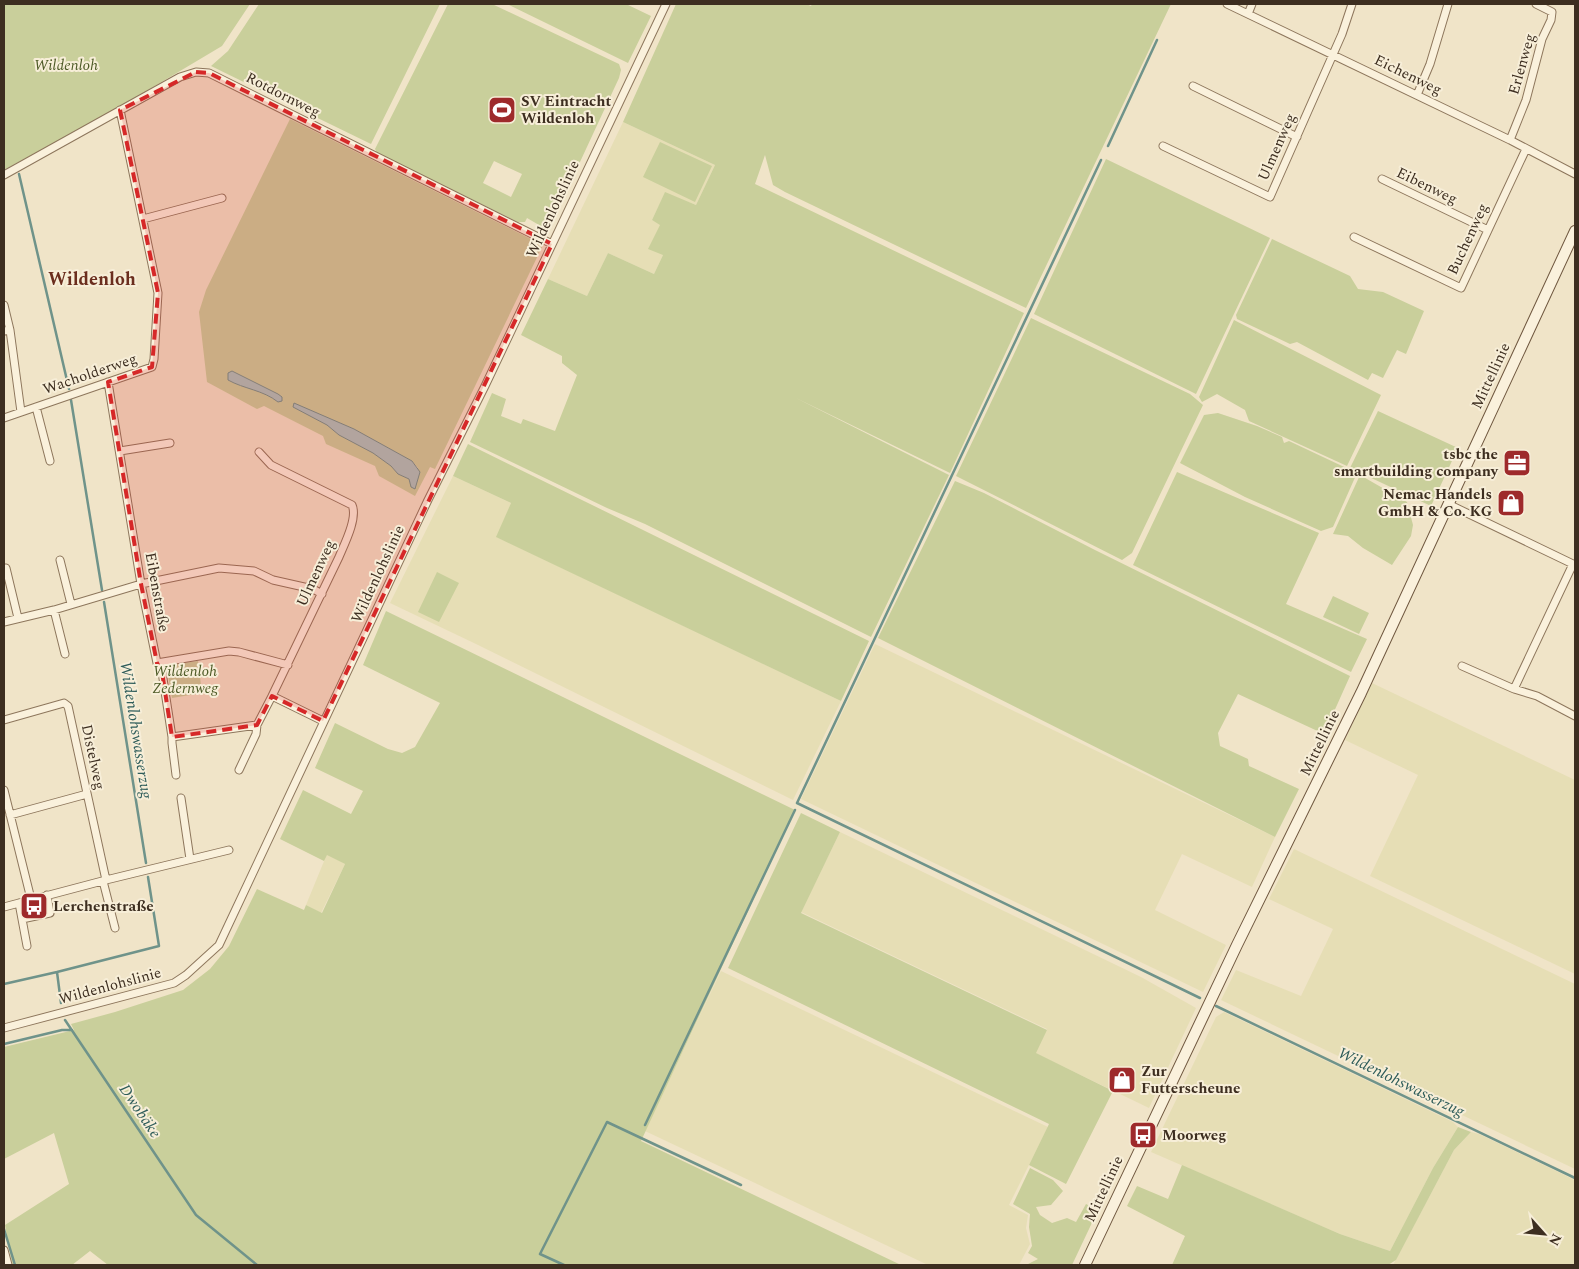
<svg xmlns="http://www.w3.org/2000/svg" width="1579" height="1269" font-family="Spectral,serif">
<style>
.farmland{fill:#e6deb5}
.green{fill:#c9cf9b;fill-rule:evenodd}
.water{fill:#a9c4bc;stroke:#6f938a}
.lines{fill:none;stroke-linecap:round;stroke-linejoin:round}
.stream{stroke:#6f938a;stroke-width:2.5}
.street-casing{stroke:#8d765c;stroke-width:9}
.secondary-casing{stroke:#6f573f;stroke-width:12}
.street{stroke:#faf1dc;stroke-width:7}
.secondary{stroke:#faf1dc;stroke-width:10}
.marked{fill:#d62828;fill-opacity:0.2;stroke:#d62828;stroke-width:4;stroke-dasharray:10 6;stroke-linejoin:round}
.labels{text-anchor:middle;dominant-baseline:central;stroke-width:4;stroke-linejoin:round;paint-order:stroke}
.street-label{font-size:15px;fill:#3d2e20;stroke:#f7eed8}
.park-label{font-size:15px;font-style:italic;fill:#4d5a26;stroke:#f7eed8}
.poi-label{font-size:15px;font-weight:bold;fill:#3d2e20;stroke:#f7eed8;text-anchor:start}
.water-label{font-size:16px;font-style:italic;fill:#2f5d5a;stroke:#f7eed8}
.quarter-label{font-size:18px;font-weight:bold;fill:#6b2e1e;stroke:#f7eed8}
</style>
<rect width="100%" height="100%" fill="#f0e4c8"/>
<path class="farmland" d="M 623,122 L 715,165 L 696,205 L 665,193 L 652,220 L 661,224 L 663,255 L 654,274 L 608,253 L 587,296 L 548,279 Z
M 453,476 L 511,503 L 497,537 L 841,701 L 793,800 L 476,644 L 390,603 Z
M 875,644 L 1275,837 L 1252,887 L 1182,854 L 1155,910 L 1226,945 L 1203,992 L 801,799 Z
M 1372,683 L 1575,780 L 1575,974 L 1370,876 L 1418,775 L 1345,740 Z
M 840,832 L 1141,977 L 1196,1008 L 1149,1108 L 1035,1053 L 1047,1029 L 801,912 Z
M 1294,849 L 1575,984 L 1575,1169 L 1221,1000 L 1236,970 L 1301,996 L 1333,929 L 1269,899 Z
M 327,854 L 345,864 L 321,913 L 306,905 Z
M 721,971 L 1048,1127 L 1009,1205 L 1028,1215 L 1026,1228 L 1030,1244 L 1019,1265 L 928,1265 L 645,1131 Z
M 1224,1012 L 1453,1122 L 1458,1127 L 1433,1168 L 1390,1251 L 1340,1234 L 1151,1152 L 1216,1017 Z
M 1471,1132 L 1479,1134 L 1575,1180 L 1575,1265 L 1393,1265 L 1454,1150 Z"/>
<path class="green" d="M 4,4 L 250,4 L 222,46 L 123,105 L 4,170 Z
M 259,4 L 440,4 L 371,144 L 211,66 L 228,51 Z
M 448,4 L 492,4 L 619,64 L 621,70 L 619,78 L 547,233 L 541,232 L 539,225 L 527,218 L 525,222 L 518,222 L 377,153 L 375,149 ZM 494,161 L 522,174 L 511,197 L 483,183 Z
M 507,4 L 626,4 L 651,16 L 628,63 Z
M 676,4 L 806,4 L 811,6 L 812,4 L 1171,4 L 1026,308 L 785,192 L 773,185 L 765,155 L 755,184 L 1024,313 L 950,473 L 796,398 L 949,475 L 871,637 L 645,524 L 607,508 L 470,442 L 492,393 L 506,399 L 501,416 L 521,424 L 523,419 L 555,431 L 577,375 L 562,363 L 562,356 L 521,335 L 548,279 L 587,296 L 608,253 L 654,274 L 663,255 L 648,249 L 660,225 L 652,220 L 665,192 L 696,205 L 715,165 L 623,122 Z
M 290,119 L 543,245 L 435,469 L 430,467 L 415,496 L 379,476 L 375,466 L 326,444 L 323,436 L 264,406 L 257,409 L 207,382 L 199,312 L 206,290 ZM 232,371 L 278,394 L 282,397 L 278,402 C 263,390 244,389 228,380 ZM 295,404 L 354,429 L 412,461 L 418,468 L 410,483 L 409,479 L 398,474 L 391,466 L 373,453 L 339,435 L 327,425 L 293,407 Z
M 660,142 L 712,166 L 695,202 L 643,177 Z
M 1106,159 L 1270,238 L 1196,394 L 1034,314 Z
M 1272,239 L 1350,276 L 1358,289 L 1383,292 L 1424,311 L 1406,354 L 1397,350 L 1383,378 L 1372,373 L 1368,380 L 1297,342 L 1290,344 L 1237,319 L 1236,315 Z
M 1031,318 L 1190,394 L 1203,405 L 1132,553 L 1122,560 L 956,476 Z
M 1234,320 L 1381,395 L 1347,466 L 1249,421 L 1245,410 L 1217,394 L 1202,402 L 1199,397 Z
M 1378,411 L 1458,448 L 1431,506 L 1350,468 Z
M 1218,413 L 1257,426 L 1282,437 L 1284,443 L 1289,441 L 1357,473 L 1333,527 L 1321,531 L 1245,497 L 1180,463 L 1204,415 Z
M 468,444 L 869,641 L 841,701 L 496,537 L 511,503 L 453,476 Z
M 1177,472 L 1319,533 L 1286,604 L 1367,639 L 1351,672 L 1133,565 Z
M 1360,475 L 1407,502 L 1413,525 L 1411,536 L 1392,565 L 1363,548 L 1348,536 L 1333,534 Z
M 955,481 L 984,493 L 1095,550 L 1350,676 L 1324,734 L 1238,694 L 1218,733 L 1220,746 L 1248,759 L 1249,766 L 1299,789 L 1275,837 L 878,638 Z
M 437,572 L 459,583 L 439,622 L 418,612 Z
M 1333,596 L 1369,613 L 1359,634 L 1323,617 Z
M 386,611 L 795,810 L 641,1141 L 901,1265 L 108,1265 L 90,1251 L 72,1265 L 12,1265 L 5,1225 L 69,1184 L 54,1133 L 4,1159 L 4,1047 L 74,1030 L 71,1024 L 115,1012 L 183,990 L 210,969 L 229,946 L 257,889 L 304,910 L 306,905 L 322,913 L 345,864 L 327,855 L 324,861 L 280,839 L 303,790 L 351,814 L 363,791 L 315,768 L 335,723 L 388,749 L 402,753 L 415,747 L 440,703 L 363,665 Z
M 198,661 L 202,693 L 172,698 L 167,670 L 169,665 Z
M 801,813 L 840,832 L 801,913 L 1047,1030 L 1036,1053 L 1113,1091 L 1066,1184 L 1029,1165 L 1049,1124 L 728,968 Z
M 1458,1127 L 1471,1132 L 1454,1150 L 1396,1260 L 1388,1265 L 1172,1265 L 1185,1236 L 1127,1206 L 1137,1186 L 1168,1199 L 1182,1165 L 1340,1234 L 1390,1251 L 1433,1168 Z
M 1030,1168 L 1053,1180 L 1063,1191 L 1051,1205 L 1036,1207 L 1040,1215 L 1052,1223 L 1067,1218 L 1076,1222 L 1086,1204 L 1098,1210 L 1072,1265 L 1035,1264 L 1026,1265 L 1038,1259 L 1028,1253 L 1032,1246 L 1029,1227 L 1030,1214 L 1013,1204 Z"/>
<path class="water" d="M 232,371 L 278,394 L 282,397 L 282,401 L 278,402 C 263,390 244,389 228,380 L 228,373 Z
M 294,403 L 354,429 L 412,461 L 420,472 L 415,489 L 411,487 L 409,479 L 398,474 L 391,466 L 373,453 L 339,435 L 327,425 L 293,407 Z"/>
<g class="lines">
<path class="stream" d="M 1108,146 L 1157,40
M 1101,160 L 797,803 L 1200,998
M 19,174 L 69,389
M 71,400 L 102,590
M 104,602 L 146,863
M 57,972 L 159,946 L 148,877
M 4,984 L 57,972 L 61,1003
M 1216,1006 L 1575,1178
M 65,1020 L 196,1215 L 257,1265
M 4,1044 L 62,1030 L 72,1030
M 645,1125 L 795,810
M 4,1229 L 15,1265
M 564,1265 L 540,1254 L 607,1122 L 741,1185"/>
<defs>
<path id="street" d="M 1227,4 L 1510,140 L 1575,174
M 1248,14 L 1252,4
M 1193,86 L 1297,137
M 1417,95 L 1430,64 L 1448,4
M 1510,140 L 1526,100 L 1542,39 L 1551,20 L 1552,12 L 1536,4
M 1163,146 L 1270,197 L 1342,34 L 1352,4
M 4,175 L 180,77 L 196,72 L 209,73 L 552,244
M 1382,179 L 1488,230
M 143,219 L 222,198
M 1354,237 L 1461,288 L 1526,149
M 4,305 L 10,330
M 4,331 L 10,330 L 21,412
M 108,382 L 141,584 L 157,663 L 162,672 L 172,737 L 172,743 L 176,775
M 36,407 L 50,461
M 4,418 L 152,367 L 154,359 L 158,293 L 120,110
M 120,451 L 170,443
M 259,452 L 271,465 L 352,505 C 358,518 344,545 339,557 L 272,696 L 323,721
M 1448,504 L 1575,565
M 60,560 L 71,604
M 6,568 L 18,618
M 54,610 L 65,654
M 4,622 L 54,610 L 141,584 L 219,568 L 254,571 L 273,580 L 313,589 L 322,594
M 157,663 L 229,651 L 239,652 L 288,665
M 1462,666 L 1514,689 L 1573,564
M 1514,689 L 1537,696 L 1575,716
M 4,720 L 64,703 L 68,706 L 106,880
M 172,737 L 257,725 L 272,696
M 239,770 L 256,734 L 257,725
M 4,790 L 31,899
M 181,798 L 190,859
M 10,815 L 87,794
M 103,881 L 115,928
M 19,903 L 27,946
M 4,907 L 106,880 L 229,850
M 22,919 L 50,913 L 47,895
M 4,1028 L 174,983 L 186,975 L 219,945 L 428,500 L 485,386 L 666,4
M 4,1250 L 8,1265"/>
<path id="secondary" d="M 1085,1265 L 1237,945 L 1361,693 L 1575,231"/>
</defs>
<use href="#street" class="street-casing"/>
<use href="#secondary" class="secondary-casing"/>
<use href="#street" class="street"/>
<use href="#secondary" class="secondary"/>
</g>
<path class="marked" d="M 196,72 L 209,73 L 552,244 L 323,721 L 272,696 L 257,725 L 172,737 L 162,672 L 157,663 L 141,584 L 108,382 L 152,367 L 158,293 L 120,110 Z"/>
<defs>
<symbol id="stadium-square" viewBox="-11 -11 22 22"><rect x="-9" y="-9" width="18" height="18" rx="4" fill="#9e2a2b" stroke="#f7eed8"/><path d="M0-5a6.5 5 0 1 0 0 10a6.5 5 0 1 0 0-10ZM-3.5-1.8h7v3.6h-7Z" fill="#fff"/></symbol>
<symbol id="office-square" viewBox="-11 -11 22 22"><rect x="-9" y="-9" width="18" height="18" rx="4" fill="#9e2a2b" stroke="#f7eed8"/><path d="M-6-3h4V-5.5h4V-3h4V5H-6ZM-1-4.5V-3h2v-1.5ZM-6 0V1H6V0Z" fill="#fff"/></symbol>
<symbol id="shop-square" viewBox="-11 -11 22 22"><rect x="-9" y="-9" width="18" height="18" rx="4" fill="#9e2a2b" stroke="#f7eed8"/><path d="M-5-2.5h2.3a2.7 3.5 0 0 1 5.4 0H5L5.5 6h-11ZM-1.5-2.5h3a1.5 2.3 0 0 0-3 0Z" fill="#fff"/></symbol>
<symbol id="bus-square" viewBox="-11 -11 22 22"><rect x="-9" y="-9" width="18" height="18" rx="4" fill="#9e2a2b" stroke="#f7eed8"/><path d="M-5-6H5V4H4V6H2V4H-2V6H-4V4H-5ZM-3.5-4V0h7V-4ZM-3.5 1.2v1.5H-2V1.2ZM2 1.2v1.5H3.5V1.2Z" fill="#fff"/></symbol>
</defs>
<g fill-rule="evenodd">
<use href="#stadium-square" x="486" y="94" width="32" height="32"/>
<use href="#office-square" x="1501" y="447" width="32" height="32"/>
<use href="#shop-square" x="1495" y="487" width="32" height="32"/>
<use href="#bus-square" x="18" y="890" width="32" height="32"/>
<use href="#shop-square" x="1106" y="1064" width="32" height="32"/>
<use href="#bus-square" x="1127" y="1119" width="32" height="32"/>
</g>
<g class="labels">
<g class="street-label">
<text transform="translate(1522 64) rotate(-74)">Erlenweg</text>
<text transform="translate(1408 75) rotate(26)">Eichenweg</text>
<text transform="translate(283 95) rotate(27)">Rotdornweg</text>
<text transform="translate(1277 147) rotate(-66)">Ulmenweg</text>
<text transform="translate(1427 186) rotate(26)">Eibenweg</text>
<text transform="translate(553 209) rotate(-65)">Wildenlohslinie</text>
<text transform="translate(1468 239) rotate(-65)">Buchenweg</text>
<text transform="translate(90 374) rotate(-19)">Wacholderweg</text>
<text transform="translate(1491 376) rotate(-65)">Mittellinie</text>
<text transform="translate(316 573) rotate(-65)">Ulmenweg</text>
<text transform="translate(378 574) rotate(-65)">Wildenlohslinie</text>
<text transform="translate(157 592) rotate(80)">Eibenstraße</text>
<text transform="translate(1320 743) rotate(-64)">Mittellinie</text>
<text transform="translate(93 757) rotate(78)">Distelweg</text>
<text transform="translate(110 986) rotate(-15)">Wildenlohslinie</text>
<text transform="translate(1104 1189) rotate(-65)">Mittellinie</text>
</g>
<g class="park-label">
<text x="66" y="65">Wildenloh</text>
<text x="185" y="671">Wildenloh<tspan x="185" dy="17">Zedernweg</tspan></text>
</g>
<g class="poi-label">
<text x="521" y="101">SV Eintracht<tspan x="521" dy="17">Wildenloh</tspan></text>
<text x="1498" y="454" text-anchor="end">tsbc the<tspan x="1498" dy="17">smartbuilding company</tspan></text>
<text x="1492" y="494" text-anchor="end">Nemac Handels<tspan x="1492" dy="17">GmbH &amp; Co. KG</tspan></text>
<text x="53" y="906">Lerchenstraße</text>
<text x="1141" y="1071">Zur<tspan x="1141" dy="17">Futterscheune</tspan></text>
<text x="1162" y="1135">Moorweg</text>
</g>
<g class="water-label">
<text transform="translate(136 730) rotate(81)">Wildenlohswasserzug</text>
<text transform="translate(1401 1082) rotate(26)">Wildenlohswasserzug</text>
<text transform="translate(140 1111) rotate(56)">Dwobäke</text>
</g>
<g class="quarter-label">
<text x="92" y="279">Wildenloh</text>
</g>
</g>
<rect width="1579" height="1269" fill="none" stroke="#3d2e20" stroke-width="10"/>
<g transform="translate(1544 1234) rotate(117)" stroke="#f7eed8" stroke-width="4" paint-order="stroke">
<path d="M0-4L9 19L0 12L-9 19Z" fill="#3d2e20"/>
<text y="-8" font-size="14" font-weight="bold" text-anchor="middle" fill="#3d2e20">N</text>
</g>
</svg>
